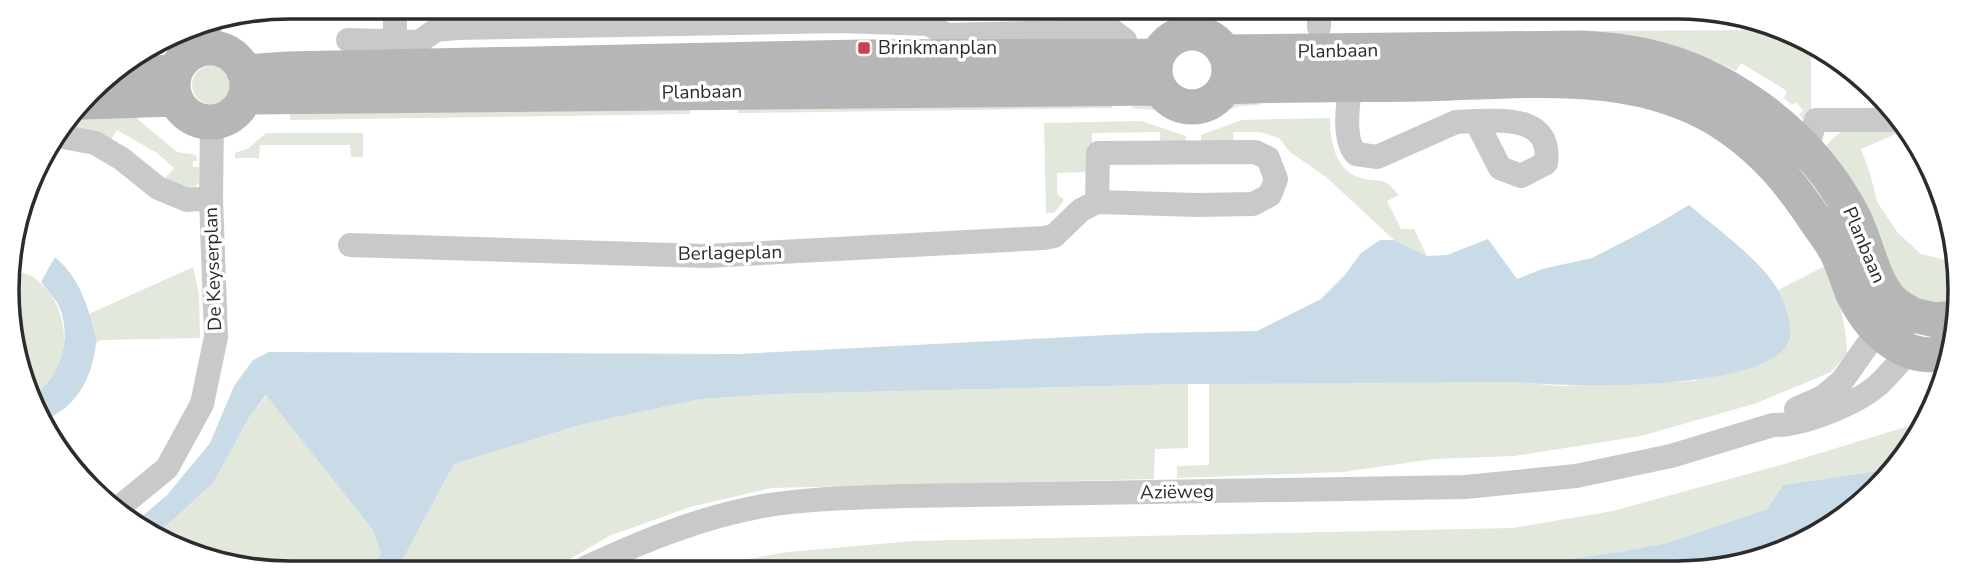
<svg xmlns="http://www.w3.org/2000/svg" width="1967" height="580" font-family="'Nunito Sans',sans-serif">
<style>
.green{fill:#e2e8db}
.water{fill:#c9dbe6}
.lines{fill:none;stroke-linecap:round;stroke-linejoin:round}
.street{stroke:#c9c9c9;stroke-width:24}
.secondary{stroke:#b6b6b6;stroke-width:35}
.poi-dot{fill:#d1404d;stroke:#fff;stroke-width:2.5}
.labels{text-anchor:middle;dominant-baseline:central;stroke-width:7;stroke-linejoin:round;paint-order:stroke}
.poi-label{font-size:19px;fill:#2c2c2c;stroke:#fff;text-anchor:start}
.street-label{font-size:19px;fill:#2c2c2c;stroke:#fff}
.rim{fill:none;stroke:#2c2c2c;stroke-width:3.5}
</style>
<rect width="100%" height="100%" fill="#fff"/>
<path class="green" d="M 1774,30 L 1811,45 L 1811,114 L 1804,120 L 1799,115 L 1803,110 L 1796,102 L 1792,105 L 1784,98 L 1787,91 L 1741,63 L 1736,71 L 1714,60 L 1709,71 L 1582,31 Z
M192 85a19 19 0 1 1 38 0a19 19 0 1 1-38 0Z
M 1259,94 L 1259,105 L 1239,106 L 1195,123 L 1155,110 L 1132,108 L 1131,95 L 1159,100 L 1176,111 L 1196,114 L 1213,110 L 1229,98 Z
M 1112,96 L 1112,108 L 738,113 L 737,102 Z
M 691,102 L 690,114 L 290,120 L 290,107 Z
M 75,114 L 134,116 L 177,152 L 196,155 L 197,161 L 193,161 L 193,167 L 199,167 L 199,182 L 195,187 L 187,188 L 164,179 L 174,168 L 157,153 L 117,130 L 109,143 L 64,129 Z
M 1330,118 C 1330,141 1335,171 1361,178 C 1381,183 1384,176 1399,195 L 1387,201 L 1401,229 L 1414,229 L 1427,256 L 1394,240 L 1326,177 L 1290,152 L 1279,138 L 1260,132 L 1233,132 L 1234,144 L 1201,144 L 1201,135 L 1242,120 Z
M 1141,121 L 1186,136 L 1186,145 L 1160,145 L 1160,132 L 1092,133 L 1092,144 L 1088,145 L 1088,172 L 1057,173 L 1057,194 L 1064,200 L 1054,213 L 1046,213 L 1044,123 Z
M 1848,126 L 1905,130 L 1861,149 L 1870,173 L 1877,202 L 1898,233 L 1921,254 L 1955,262 L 1955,305 L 1950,307 L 1903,296 L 1822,151 L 1832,139 Z
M 266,133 L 363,133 L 363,157 L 351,157 L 350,145 L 260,145 L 259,158 L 235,158 L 235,153 L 249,148 Z
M 1827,265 C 1838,295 1846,322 1847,354 L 1831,372 L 1757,403 L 1641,436 L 1514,456 L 1434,459 L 1343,472 L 1177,478 L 1177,466 L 1209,465 L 1209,383 L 1516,382 L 1560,386 L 1695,381 L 1787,311 L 1778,290 Z
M 193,267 L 199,294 L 200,338 L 101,340 L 96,343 L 89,314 Z
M 11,273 C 16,273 22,272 27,274 C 36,277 42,285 48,291 C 73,323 70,376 31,396 L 17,363 Z
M 1188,384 L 1188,448 L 1155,449 L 1154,479 L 771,488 L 690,507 L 609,536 L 555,568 L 398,568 L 454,464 L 580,425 L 701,399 L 777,394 Z
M 267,395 L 373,530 L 381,554 L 371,568 L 234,567 L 156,535 L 213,483 L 250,416 Z
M 1909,426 L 1922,432 L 1891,469 L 1783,485 L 1767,509 L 1667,543 L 1618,552 L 1492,570 L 697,568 L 788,552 L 913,541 L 1512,528 L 1613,511 L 1777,466 Z"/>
<path class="water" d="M 1689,205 C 1716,228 1761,260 1778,290 C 1785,302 1794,328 1789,341 C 1767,393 1565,387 1516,382 L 1188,384 L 777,394 L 701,399 L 580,425 L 454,464 L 398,568 L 371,568 L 381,554 L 373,530 L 266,395 L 250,416 L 213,483 L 156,535 L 132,525 L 167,495 L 210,443 L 234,386 L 253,360 L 269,352 L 739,354 L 1148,333 L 1257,331 L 1321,299 L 1345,275 L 1361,253 L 1380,240 L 1394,240 L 1427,256 L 1447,255 L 1488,239 L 1517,279 L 1542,269 L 1592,258 L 1652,227 Z
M 55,257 C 76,275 85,297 92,323 C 93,330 97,338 96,344 C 92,378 76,409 43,420 L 31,396 C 62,380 73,334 58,304 C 53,296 46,289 41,282 Z
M 1891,469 L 1864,503 L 1802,544 L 1714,571 L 1492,570 L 1618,552 L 1667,543 L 1767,509 L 1783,485 Z"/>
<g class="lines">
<path class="street" d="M 395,7 L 395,42
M 1319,11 L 1319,27
M 209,23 L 210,48
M 348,40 L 419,42 L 436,30 L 457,28 L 840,21 L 929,24 L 946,35 L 1113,31 L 1125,40
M 1353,68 C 1350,91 1340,137 1356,154 L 1377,157 L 1456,122 L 1476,121 L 1500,168 L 1521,176 L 1546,163 C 1552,118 1508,120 1476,121
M 58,136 L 95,143 L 122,159 L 158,188 L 187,200 L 211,198
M 1796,157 L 1806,150 L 1816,120 L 1900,120
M 350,245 L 706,256 L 1044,238 L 1054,236 L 1081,210 L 1097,202 L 1098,153 L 1255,152 L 1268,158 L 1276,179 L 1270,195 L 1253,204 L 1198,205 L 1097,202
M 1796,409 L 1823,397 L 1842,381 L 1878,330
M 117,509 L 167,468 L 202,404 L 216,337 L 211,198 L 212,122
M 585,568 C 643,541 701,517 763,506 C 809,498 857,498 904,496 L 1465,487 L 1576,476 L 1671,456 L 1773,425 C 1802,426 1856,404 1878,385 C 1889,375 1898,363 1908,353"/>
<path class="secondary" d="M1155 70a37 37 0 1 1 74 0a37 37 0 1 1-74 0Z
M173 85a37 37 0 1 1 74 0a37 37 0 1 1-74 0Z
M 1224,52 L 1582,48 C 1596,49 1610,50 1624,52 C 1720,65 1811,133 1854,218 C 1866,242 1873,281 1891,300 C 1897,307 1906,311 1913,315
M 113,71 L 154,73 L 175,72
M 244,72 L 288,69 L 863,57 L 1157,56
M 1225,87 C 1290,84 1355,85 1421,84 C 1524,82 1639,65 1729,127 C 1767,153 1793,186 1818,224 C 1825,234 1833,244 1838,255 C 1844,268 1848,282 1853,294 C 1871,332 1910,368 1953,350
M 245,97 L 1159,88
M 84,102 L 175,99
M 1891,325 L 1913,315 L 1935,320 L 1955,318"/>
</g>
<rect class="poi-dot" x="857" y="41" width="14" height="14" rx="3.5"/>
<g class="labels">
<g class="poi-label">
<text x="878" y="48">Brinkmanplan</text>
</g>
<g class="street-label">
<text transform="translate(1338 51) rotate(-1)">Planbaan</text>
<text transform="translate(702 92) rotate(-1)">Planbaan</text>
<text transform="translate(1864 245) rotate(67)">Planbaan</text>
<text transform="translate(730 253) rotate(-1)">Berlageplan</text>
<text transform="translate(213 269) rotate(-92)">De Keyserplan</text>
<text transform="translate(1177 492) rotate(-1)">Aziëweg</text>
</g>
</g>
<path d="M0 0H1967V580H0ZM290 19H1677A271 271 0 0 1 1948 290V290A271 271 0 0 1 1677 561H290A271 271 0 0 1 19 290V290A271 271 0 0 1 290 19Z" fill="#fff" fill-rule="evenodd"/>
<path class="rim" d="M290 19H1677A271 271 0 0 1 1948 290V290A271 271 0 0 1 1677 561H290A271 271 0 0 1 19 290V290A271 271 0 0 1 290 19Z"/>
</svg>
